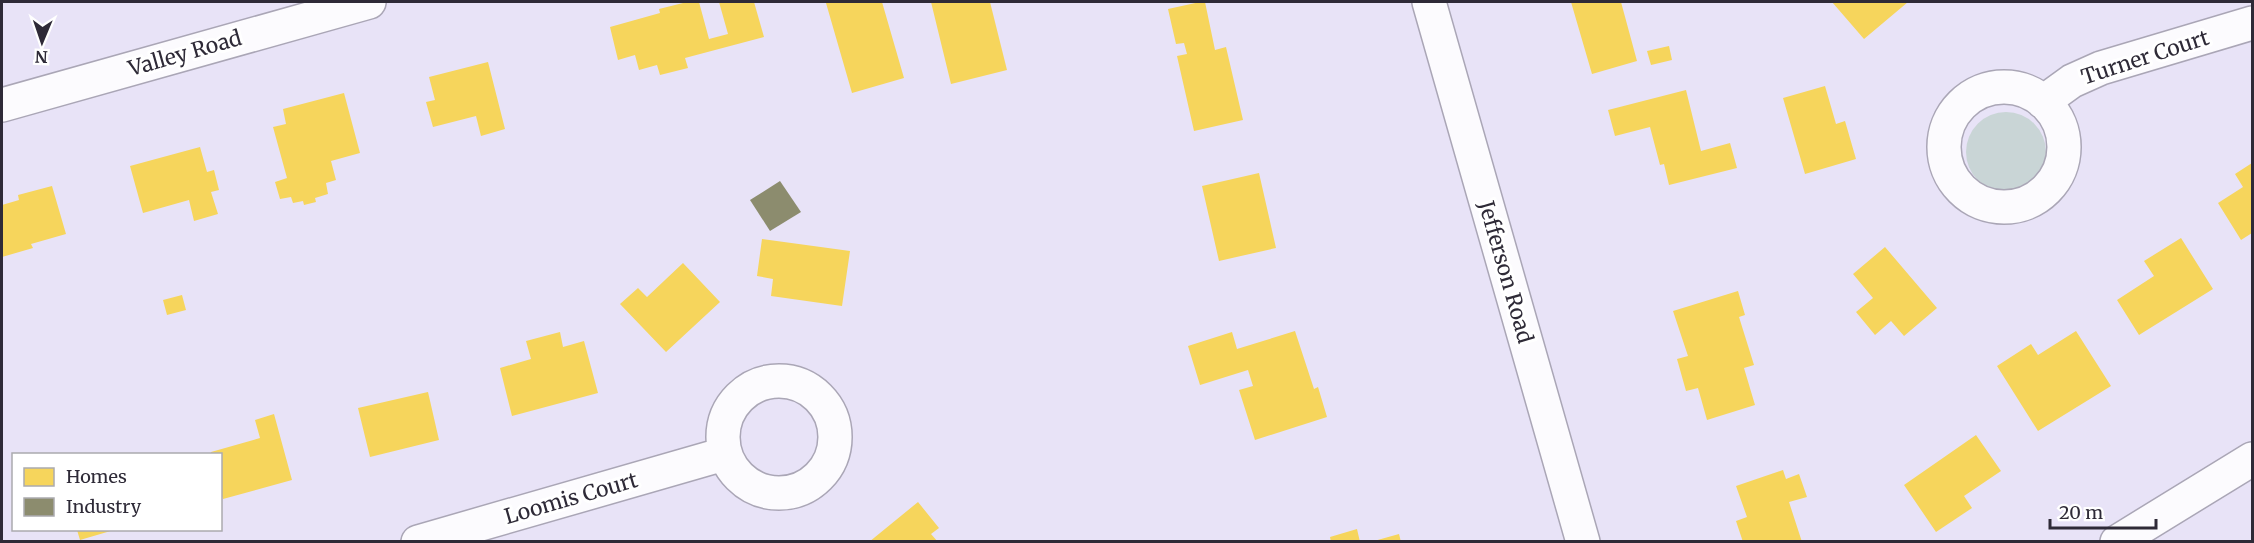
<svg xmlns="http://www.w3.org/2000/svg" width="2254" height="543" font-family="Merriweather,serif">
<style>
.green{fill:#c9d5d6}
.homes{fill:#f6d55c}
.industry{fill:#8c8c6e}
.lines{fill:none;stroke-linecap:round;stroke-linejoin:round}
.minor-casing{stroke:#aaa6b6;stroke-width:36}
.minor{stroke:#fcfbfe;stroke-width:33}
.labels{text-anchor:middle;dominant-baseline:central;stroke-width:6;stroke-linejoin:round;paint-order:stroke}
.street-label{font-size:21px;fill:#2e2a37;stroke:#fff}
</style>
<rect width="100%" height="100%" fill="#e8e3f7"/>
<path class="green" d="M1966 152a40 40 0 1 1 80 0a40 40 0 1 1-80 0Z"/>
<path class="homes" d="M 687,2 L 699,2 L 709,39 L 728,34 L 719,2 L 754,2 L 764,37 L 685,58 L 688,68 L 660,75 L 657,65 L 639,70 L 635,55 L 618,60 L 610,27 L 660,13 L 659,9 Z
M 831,2 L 882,2 L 904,78 L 852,93 L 826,3 Z
M 931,2 L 990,2 L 1007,70 L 951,84 Z
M 1200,2 L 1205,2 L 1215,50 L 1226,47 L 1243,120 L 1194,131 L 1177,56 L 1187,54 L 1184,43 L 1176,44 L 1168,9 Z
M 1571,2 L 1621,2 L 1637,61 L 1592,74 Z
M 1832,2 L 1908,2 L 1864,39 Z
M 1669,46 L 1672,60 L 1651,65 L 1647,51 Z
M 488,62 L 505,129 L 481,136 L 476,116 L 433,127 L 426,102 L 435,100 L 429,77 Z
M 1825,86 L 1836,124 L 1845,121 L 1856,159 L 1805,174 L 1783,98 Z
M 1686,90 L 1701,151 L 1730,143 L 1737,168 L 1669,185 L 1664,164 L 1660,165 L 1650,127 L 1615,136 L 1608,110 Z
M 344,93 L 360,153 L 331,161 L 336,180 L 326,183 L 328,194 L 315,198 L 316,202 L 304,205 L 303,201 L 293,203 L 291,197 L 280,199 L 275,182 L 287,178 L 273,127 L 286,124 L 283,109 Z
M 200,147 L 207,172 L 214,170 L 219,190 L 211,192 L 218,214 L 194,221 L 189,200 L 143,213 L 130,166 Z
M 2252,163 L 2252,233 L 2241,240 L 2218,203 L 2243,187 L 2235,174 Z
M 1259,173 L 1276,248 L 1219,261 L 1202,186 Z
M 52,186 L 66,234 L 31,244 L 33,248 L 2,257 L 2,205 L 19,200 L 18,195 Z
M 2181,238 L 2213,289 L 2139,335 L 2117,300 L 2154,276 L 2144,261 Z
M 762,239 L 850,251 L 842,306 L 771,296 L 773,279 L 757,276 Z
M 1885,247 L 1937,308 L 1904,336 L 1891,321 L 1875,335 L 1856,312 L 1873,298 L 1853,274 Z
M 683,263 L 720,302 L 666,352 L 620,304 L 638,288 L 647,297 Z
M 1738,291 L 1745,315 L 1739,317 L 1754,365 L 1744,368 L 1755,405 L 1707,420 L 1698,388 L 1686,391 L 1677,359 L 1688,356 L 1673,311 Z
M 182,295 L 186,310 L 167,315 L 163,300 Z
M 1295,331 L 1314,389 L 1318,387 L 1327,417 L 1255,440 L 1239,390 L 1253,386 L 1248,370 L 1200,385 L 1188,346 L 1232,332 L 1237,349 Z
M 2076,331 L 2111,386 L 2038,431 L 1997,366 L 2031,344 L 2038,355 Z
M 560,332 L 563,347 L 584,341 L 598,393 L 512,416 L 500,368 L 531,359 L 526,341 Z
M 428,392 L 439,440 L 370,457 L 358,408 Z
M 274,414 L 292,480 L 223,499 L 220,490 L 220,454 L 211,454 L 211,452 L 260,438 L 255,420 Z
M 1976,435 L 2001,471 L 1964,496 L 1972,508 L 1936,532 L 1904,485 Z
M 1783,470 L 1786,479 L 1799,474 L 1807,497 L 1789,502 L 1802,542 L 1743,542 L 1736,521 L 1747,517 L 1736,486 Z
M 918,502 L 939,528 L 931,534 L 938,542 L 869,542 Z
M 1357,529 L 1360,542 L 1331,542 L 1330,537 Z
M 77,530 L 114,530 L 80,540 Z
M 1399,534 L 1401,542 L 1374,542 L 1374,541 Z"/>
<path class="industry" d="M 780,181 L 801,212 L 770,231 L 750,200 Z"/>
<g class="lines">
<defs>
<path id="minor" d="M 1429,2 L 1583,542
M1944 147a60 60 0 1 1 120 0a60 60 0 1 1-120 0Z
M 2043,102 L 2072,81 L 2101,68 L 2252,23
M 2,105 L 369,2
M723 437a56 56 0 1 1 112 0a56 56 0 1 1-112 0Z
M 418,542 L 724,454
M 2117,542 L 2252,459"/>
</defs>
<use href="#minor" class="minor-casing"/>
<use href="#minor" class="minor"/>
</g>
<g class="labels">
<g class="street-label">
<text transform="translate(185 53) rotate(-16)">Valley Road</text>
<text transform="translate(2145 57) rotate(-18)">Turner Court</text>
<text transform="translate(1506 272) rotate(74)">Jefferson Road</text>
<text transform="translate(571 498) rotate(-16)">Loomis Court</text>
</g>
</g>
<rect width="2254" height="543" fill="none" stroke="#2e2a37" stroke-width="6"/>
<rect x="12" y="453" width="210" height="78" fill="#ffffff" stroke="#abaaaf" stroke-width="1.5"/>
<rect x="24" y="468" width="30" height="18" fill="#f6d55c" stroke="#abaaaf" stroke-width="1.5"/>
<text x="66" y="483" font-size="18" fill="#2e2a37">Homes</text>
<rect x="24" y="498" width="30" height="18" fill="#8c8c6e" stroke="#abaaaf" stroke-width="1.5"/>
<text x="66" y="513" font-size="18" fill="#2e2a37">Industry</text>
<g transform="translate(42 42) rotate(182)" stroke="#ffffff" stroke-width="4.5" paint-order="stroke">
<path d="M0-4.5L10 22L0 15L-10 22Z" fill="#2e2a37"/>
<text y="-9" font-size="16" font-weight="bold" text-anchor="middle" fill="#2e2a37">N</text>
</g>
<path d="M2050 519v9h106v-9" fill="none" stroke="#2e2a37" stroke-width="3"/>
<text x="2059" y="519" font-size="18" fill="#2e2a37" stroke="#ffffff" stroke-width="4.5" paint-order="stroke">20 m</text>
</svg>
